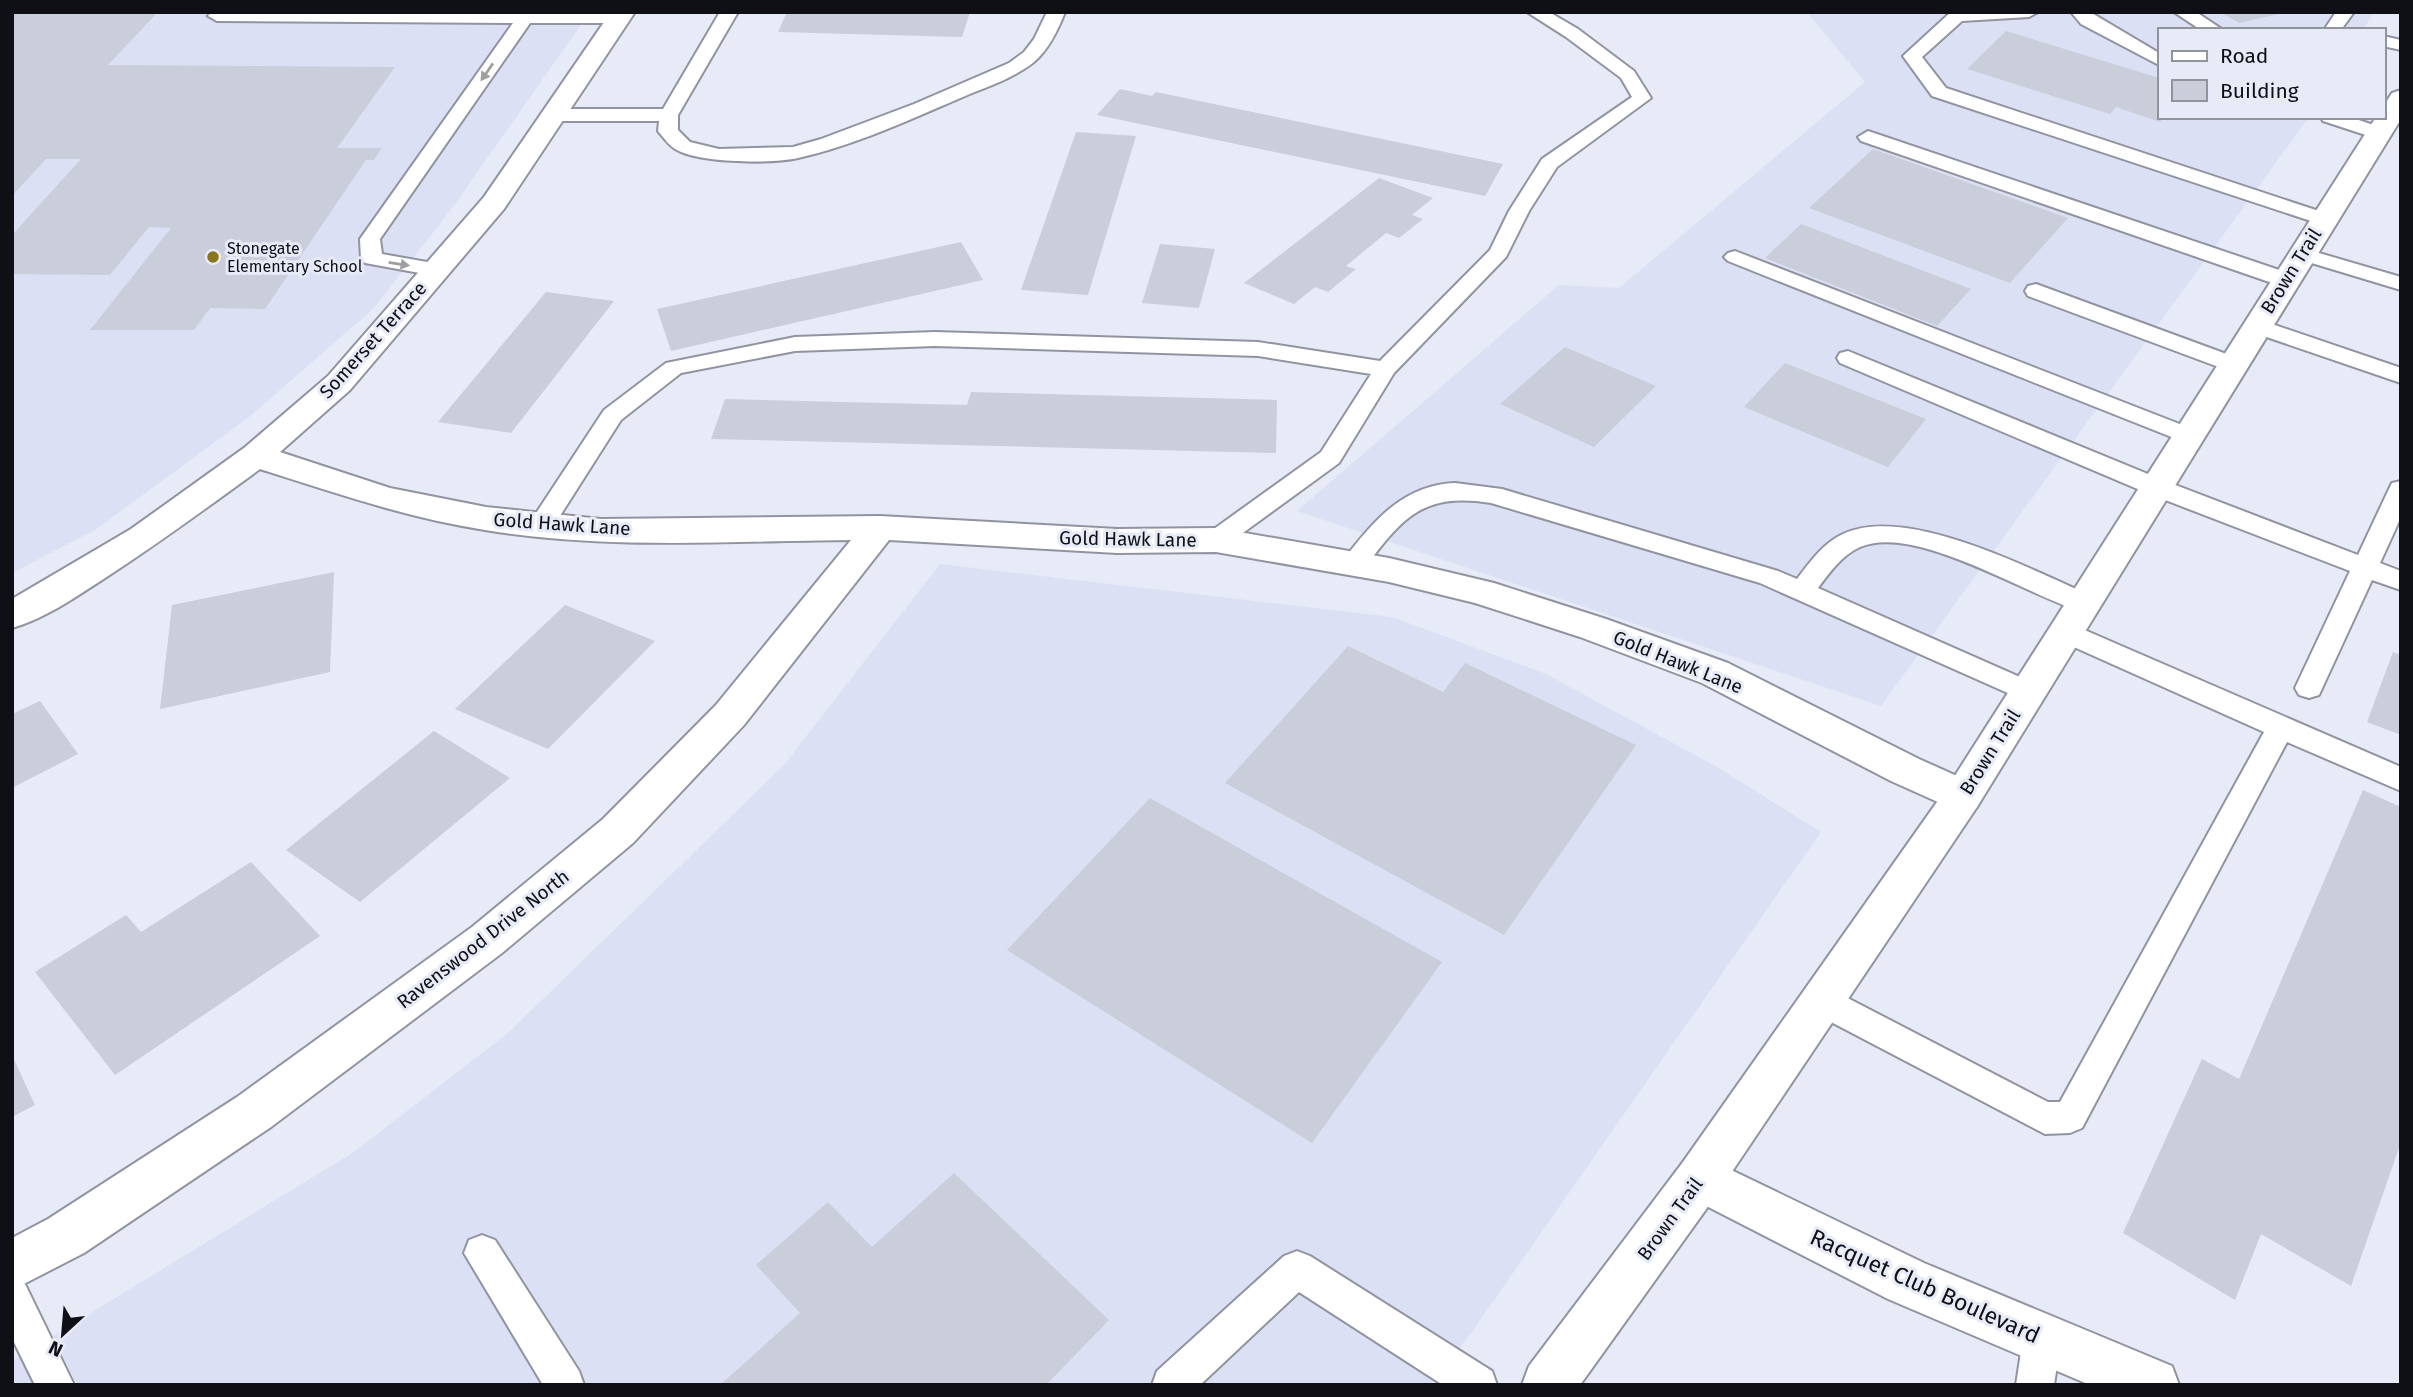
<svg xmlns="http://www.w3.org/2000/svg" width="2413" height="1397" font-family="'Fira Sans',sans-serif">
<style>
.built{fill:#dbe0f4}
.building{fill:#cacdda}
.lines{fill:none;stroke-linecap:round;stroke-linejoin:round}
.lane-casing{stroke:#9194a0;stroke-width:4}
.street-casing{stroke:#9194a0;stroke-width:4}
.secondary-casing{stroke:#9194a0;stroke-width:4}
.lane{fill:#fff;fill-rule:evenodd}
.street{fill:#fff;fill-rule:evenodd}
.secondary{fill:#fff;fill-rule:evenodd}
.oneway{fill:#9f9fa1}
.poi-dot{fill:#8a7519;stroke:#e7eaf7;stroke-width:2.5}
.labels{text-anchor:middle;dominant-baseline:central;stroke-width:6;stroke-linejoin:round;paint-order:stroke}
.far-poi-label{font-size:16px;fill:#0f1015;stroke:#e7eaf7;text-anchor:start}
.street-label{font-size:19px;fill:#0f1015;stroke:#e7eaf7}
.near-street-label{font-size:23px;fill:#0f1015;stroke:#e7eaf7}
</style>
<rect width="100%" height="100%" fill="#e7eaf7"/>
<path class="built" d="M 12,12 L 590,12 L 453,207 L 374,308 L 249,417 L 95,530 L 12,573 Z
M 1807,12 L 2374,12 L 2363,30 L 2159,30 L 2159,117 L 2309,117 L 1881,706 L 1297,511 L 1559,285 L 1619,288 L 1865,82 Z
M 940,564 L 1392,617 L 1546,674 L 1717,767 L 1821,832 L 1471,1333 L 1430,1385 L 12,1385 L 12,1361 L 354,1152 L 508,1033 L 784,765 Z"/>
<path class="building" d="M 12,12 L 158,12 L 108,65 L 395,67 L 337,148 L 382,148 L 374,160 L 366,160 L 265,309 L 210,308 L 194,330 L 90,330 L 171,228 L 149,227 L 110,275 L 12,274 L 12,235 L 81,159 L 46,159 L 12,196 Z
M 787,12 L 970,12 L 962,37 L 778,32 Z
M 2220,12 L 2283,12 L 2283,13 L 2239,23 Z
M 2006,31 L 2159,78 L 2159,117 L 2164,117 L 2160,122 L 2116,107 L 2110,114 L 1967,69 Z
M 1120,89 L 1152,96 L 1156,92 L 1503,164 L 1485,196 L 1097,115 Z
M 1076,132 L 1136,136 L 1088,295 L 1021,290 Z
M 1873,149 L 2068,218 L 2010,283 L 1809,208 Z
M 1379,178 L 1433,198 L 1412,215 L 1423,219 L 1399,238 L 1386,233 L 1346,266 L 1356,269 L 1328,292 L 1315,287 L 1294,304 L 1244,283 Z
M 1801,224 L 1971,289 L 1937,326 L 1765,258 Z
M 961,242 L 983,280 L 671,351 L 657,309 Z
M 1160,244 L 1215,249 L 1199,308 L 1142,303 Z
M 546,292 L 614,301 L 511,433 L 438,422 Z
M 1565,347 L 1656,386 L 1594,447 L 1500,404 Z
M 1785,363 L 1926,419 L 1888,467 L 1744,407 Z
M 971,392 L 1277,400 L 1276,453 L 711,439 L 725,399 L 967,405 Z
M 334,572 L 330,672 L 160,709 L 172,605 Z
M 565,605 L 655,641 L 548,749 L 455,709 Z
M 1348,646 L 1443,692 L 1465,663 L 1636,745 L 1504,935 L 1225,783 Z
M 2393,652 L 2401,655 L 2401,735 L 2367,722 Z
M 40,701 L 78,754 L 12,788 L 12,714 Z
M 434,731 L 510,778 L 360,902 L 286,850 Z
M 2363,790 L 2401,807 L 2401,1142 L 2351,1286 L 2261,1234 L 2235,1300 L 2123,1233 L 2202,1059 L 2239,1079 Z
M 1150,798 L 1442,962 L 1312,1143 L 1007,950 Z
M 251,862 L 320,936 L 115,1075 L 35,972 L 126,915 L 141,932 Z
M 12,1055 L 35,1105 L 12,1117 Z
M 954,1173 L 1109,1320 L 1046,1385 L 720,1385 L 800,1313 L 756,1265 L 828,1202 L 872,1247 Z"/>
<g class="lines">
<defs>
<path id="lane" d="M 211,12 L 619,13 L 628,18 L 619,23 L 530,23 L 380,239 L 382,254 L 444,265 L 447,270 L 444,275 L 436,276 L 365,263 L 361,259 L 360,239 L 513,23 L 217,21 L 208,16 Z
M 720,12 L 738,12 L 678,115 L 678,130 L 690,142 L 719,149 L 793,147 L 821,139 L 914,104 L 1009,63 L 1024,52 L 1034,39 L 1047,12 L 1065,12 C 1058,30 1049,49 1034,62 C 1013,79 983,88 958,99 C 907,121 852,146 798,158 C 772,164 700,163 677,150 C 670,147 663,137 658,131 L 659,121 L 554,121 L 545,115 L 554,109 L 663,109 Z
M 1527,12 L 1549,12 L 1578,29 L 1634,71 L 1651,98 L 1557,167 L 1529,211 L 1506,257 L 1394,373 L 1339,463 L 1225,546 L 1216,549 L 1207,546 L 1203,540 L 1207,534 L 1321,452 L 1371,374 L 1258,356 L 935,346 L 795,351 L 681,373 L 621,420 L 551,530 L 542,532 L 533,530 L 529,524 L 604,410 L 666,363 L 795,337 L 935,332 L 1258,342 L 1380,361 L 1490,250 L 1509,211 L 1542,159 L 1632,97 L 1621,78 L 1566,37 Z
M 1951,12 L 2038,12 L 2029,17 L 1962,21 L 1922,57 L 1946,88 L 2331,215 L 2334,219 L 2331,223 L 2317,223 L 1932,96 L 1903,56 Z
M 2071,12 L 2090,12 L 2159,53 L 2159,65 L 2081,24 Z
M 2174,12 L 2196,12 L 2223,30 L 2201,30 Z
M 2336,12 L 2354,12 L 2343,27 L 2345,30 L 2324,30 Z
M 2383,36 L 2401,40 L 2401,50 L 2383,46 Z
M 2321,117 L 2350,117 L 2385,129 L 2388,133 L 2378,139 L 2323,121 Z
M 1868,131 L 2294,275 L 2297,280 L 2294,285 L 2278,285 L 1861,141 L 1858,137 Z
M 2302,248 L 2401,277 L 2401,290 L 2295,258 L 2291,254 L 2295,250 Z
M 1735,251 L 2195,430 L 2199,435 L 2195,440 L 2187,443 L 2179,440 L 1728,261 L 1724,257 L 1728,253 Z
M 2036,284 L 2240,359 L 2243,364 L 2240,369 L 2224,369 L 2028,296 L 2025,291 L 2028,286 Z
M 2257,319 L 2401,368 L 2401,383 L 2249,331 L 2246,326 L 2249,321 Z
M 1848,351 L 2165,481 L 2358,555 L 2389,489 L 2392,483 L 2401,481 L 2401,517 L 2380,563 L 2401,571 L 2401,590 L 2372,580 L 2319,695 L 2309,698 L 2299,695 L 2295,688 L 2350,571 L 2147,493 L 1840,363 L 1837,358 L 1840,353 Z
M 1455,483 L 1502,489 L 1778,571 L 1797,579 C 1810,562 1823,543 1843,534 C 1907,504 2031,570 2092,596 L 2096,603 L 2092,610 L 2083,612 C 2028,596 1915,523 1860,547 C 1842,555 1829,573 1818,588 L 2038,685 L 2042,692 L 2038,699 L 2028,702 L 1760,583 L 1491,503 C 1422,492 1402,518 1363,570 L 1354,573 L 1345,570 L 1341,564 L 1345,558 C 1374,520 1404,485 1455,483 Z
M 2066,622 L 2401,767 L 2401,791 L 2287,742 L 2082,1128 L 2070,1133 L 2045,1134 L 1810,1011 L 1806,1001 L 1810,991 L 1822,987 L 1834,991 L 2048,1102 L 2060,1102 L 2264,732 L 2056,639 L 2053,632 L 2056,625 Z
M 482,1235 L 495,1240 L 579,1371 L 584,1385 L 543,1385 L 464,1253 L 469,1240 Z
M 1297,1251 L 1310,1256 L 1492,1371 L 1497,1385 L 1443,1385 L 1299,1292 L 1200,1385 L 1152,1385 L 1157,1371 L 1284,1256 Z
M 12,1279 L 25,1284 L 74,1385 L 35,1385 L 12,1338 Z
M 2042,1320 L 2055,1326 L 2061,1339 L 2054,1385 L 2016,1385 L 2023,1339 L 2029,1326 Z"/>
<path id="street" d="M 611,12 L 635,12 L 504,209 L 350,390 L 280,452 L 390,488 L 486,507 L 601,519 L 880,516 L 1117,529 L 1216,528 L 1389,558 L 1494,583 L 1606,619 L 1728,663 L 1919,759 L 1977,785 L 1983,796 L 1977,807 L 1963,812 L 1949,807 L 1891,781 L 1702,683 L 1580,637 L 1475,603 L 1389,582 L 1216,552 L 1117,553 L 889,540 L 744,725 L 633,843 L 502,953 L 271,1127 L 84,1253 L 12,1290 L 12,1238 L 48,1219 L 237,1097 L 472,927 L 603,819 L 716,705 L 851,540 C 730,541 606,550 485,530 C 408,518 335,493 260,469 C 208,507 156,545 102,580 C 74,598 44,619 12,628 L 12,599 L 131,529 L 244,448 L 328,376 L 484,197 Z
M 1700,1155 L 1924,1263 L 2172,1366 L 2179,1385 L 2090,1385 L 1888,1299 L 1683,1194 L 1676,1178 L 1683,1162 Z"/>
<path id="secondary" d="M 2401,90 L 2401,119 L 1977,807 L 1717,1194 L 1580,1385 L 1522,1385 L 1529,1366 L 1683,1162 L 1949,785 L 2376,117 L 2383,117 C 2383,106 2386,102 2392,93 Z"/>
</defs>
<use href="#lane" class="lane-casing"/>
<use href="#street" class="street-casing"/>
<use href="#secondary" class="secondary-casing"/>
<use href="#lane" class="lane"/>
<use href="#street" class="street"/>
<use href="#secondary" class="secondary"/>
</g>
<defs><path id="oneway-solid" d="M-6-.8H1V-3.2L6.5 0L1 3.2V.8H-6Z" transform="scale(1.75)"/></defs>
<g class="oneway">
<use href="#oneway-solid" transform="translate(487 72) rotate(125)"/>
<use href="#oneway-solid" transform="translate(399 264) rotate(9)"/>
</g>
<circle class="poi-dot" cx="213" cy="257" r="7"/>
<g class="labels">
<g class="far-poi-label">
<text x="227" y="248">Stonegate<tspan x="227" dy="18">Elementary School</tspan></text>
</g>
<g class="street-label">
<text transform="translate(2291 271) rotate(-58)">Brown Trail</text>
<text transform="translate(373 340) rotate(-48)">Somerset Terrace</text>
<text transform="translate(562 524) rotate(4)">Gold Hawk Lane</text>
<text transform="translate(1128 539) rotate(1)">Gold Hawk Lane</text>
<text transform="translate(1678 662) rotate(22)">Gold Hawk Lane</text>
<text transform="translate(1990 752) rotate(-58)">Brown Trail</text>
<text transform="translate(483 939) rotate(-38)">Ravenswood Drive North</text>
<text transform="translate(1670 1219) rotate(-54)">Brown Trail</text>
</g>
<g class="near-street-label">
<text transform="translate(1925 1286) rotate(24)">Racquet Club Boulevard</text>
</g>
</g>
<rect width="2413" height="1397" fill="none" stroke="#0f1015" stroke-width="28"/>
<rect x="2158" y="28" width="228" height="91" fill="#e7eaf7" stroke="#91939d" stroke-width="2"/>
<rect x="2172" y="51" width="35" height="10" fill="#ffffff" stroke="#91939d" stroke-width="2"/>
<text x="2220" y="63" font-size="21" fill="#0f1015">Road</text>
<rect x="2172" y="80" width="35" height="21" fill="#cacdda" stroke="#91939d" stroke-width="2"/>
<text x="2220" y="98" font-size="21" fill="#0f1015">Building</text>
<g transform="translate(63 1334) rotate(206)" stroke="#e7eaf7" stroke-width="5" paint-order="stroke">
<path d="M0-5L12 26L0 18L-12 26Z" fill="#0f1015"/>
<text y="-10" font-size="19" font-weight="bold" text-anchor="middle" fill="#0f1015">N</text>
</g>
</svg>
